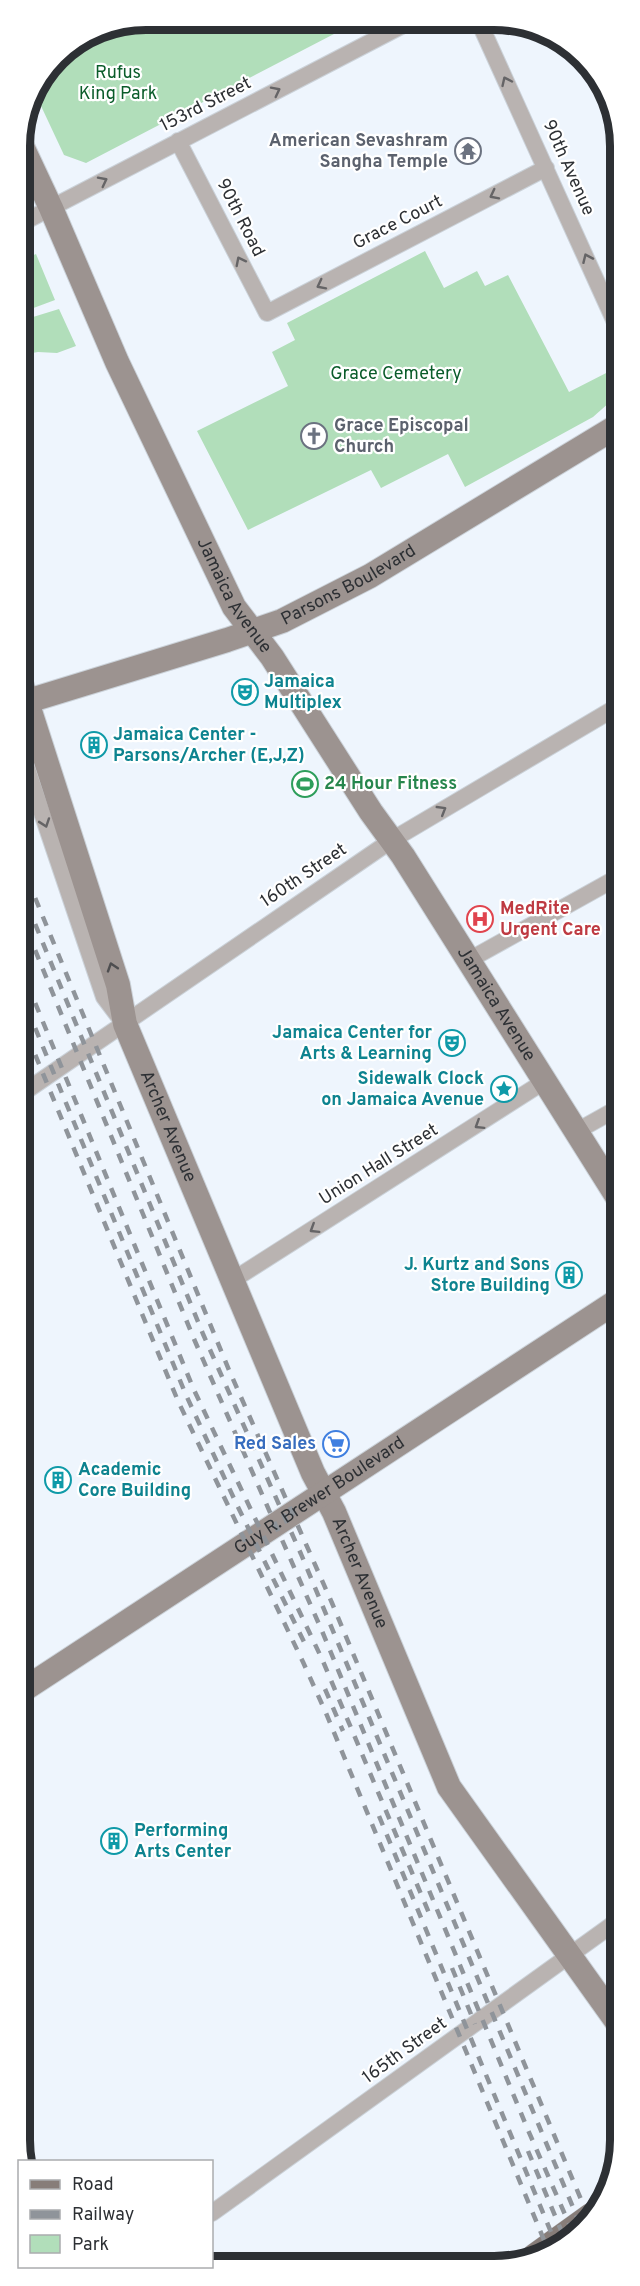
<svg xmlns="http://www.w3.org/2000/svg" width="640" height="2286" font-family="Overpass,sans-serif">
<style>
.green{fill:#b1deba}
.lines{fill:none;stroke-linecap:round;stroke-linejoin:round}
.street-casing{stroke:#cbd2d9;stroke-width:18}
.secondary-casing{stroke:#cbd2d9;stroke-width:26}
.primary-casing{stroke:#cbd2d9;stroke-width:28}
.street{stroke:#b9b3b1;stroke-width:16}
.secondary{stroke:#9c9390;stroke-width:24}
.primary{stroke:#877d79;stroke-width:27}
.rail{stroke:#8f949a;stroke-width:4.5;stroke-dasharray:10 10;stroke-linecap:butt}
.oneway{stroke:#656466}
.oneway2{stroke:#4e4e50}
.labels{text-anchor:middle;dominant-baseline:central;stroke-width:4.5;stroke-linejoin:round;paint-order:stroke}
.park-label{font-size:18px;fill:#0a5c2a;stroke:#fff}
.street-label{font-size:18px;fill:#2d3034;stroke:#fff}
.worship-label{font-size:18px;font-weight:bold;fill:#5b616d;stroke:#fff;text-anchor:end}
.culture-label{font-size:18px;font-weight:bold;fill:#0d838f;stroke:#fff;text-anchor:start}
.leisure-label{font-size:18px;font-weight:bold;fill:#27864d;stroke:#fff;text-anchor:start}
.health-label{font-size:18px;font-weight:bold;fill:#be3a42;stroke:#fff;text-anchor:start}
.shop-label{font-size:18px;font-weight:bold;fill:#366cbe;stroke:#fff;text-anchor:end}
.rim{fill:none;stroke:#2d3034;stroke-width:8}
</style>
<rect width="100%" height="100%" fill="#eef5fd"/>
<path class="green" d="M 146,20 L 359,21 L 86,163 L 64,155 L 34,91 L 57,56 L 98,29 Z
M 425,251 L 444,288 L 477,271 L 485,286 L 508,275 L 569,392 L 614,369 L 619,382 L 619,394 L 593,417 L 465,487 L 448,454 L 381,488 L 371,470 L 248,530 L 197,431 L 288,386 L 272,352 L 295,340 L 287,323 Z
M 36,254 L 55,300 L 20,313 L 20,261 Z
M 59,309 L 76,346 L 57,353 L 38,352 L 20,355 L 20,321 Z"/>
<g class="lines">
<defs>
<path id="street" d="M 479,22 L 619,331
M 178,141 L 267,313 L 546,168
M 20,224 L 411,21
M 20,748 L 104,997 L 122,1021
M 469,960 L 620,876
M 20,1095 L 392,840 L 620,705
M 577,1131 L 620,1107
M 233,1280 L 545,1081
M 212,2213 L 620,1919"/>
<g id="secondary">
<path id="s1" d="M 20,142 L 51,208 L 117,362 L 234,607 L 272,657 L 371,812 L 403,856 L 620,1201"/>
<path id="s2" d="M 20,680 L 118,985 L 125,1024 L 313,1473 L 334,1512 L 449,1787 L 620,2026"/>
<path id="s3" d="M 28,701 L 227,640 L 282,621 L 370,576 L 619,425"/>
<path id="s4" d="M 20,1692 L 620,1299"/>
</g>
<path id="primary" d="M 535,2257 L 592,2216"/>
</defs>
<use href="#street" class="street-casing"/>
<use href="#secondary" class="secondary-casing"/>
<use href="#primary" class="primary-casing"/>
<use href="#street" class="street"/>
<use href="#secondary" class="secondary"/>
<use href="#primary" class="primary"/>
<path class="rail" d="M 20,861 L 229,1370 L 332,1603 L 590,2221
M 20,887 L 203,1334 L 301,1554 L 582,2229
M 20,913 L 194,1339 L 322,1631 L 528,2130 L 574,2235
M 20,966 L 194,1390 L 322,1659 L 429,1913
M 20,991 L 186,1395 L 237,1505 L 307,1648
M 20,1018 L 178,1401 L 303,1662 L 326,1713 L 549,2252
M 325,1689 L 343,1731
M 379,1816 L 558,2249
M 452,1968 L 475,2024
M 528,2151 L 566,2242"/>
</g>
<defs><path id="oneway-chevron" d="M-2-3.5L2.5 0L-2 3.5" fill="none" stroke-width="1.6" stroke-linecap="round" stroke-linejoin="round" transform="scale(1.5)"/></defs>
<g class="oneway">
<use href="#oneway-chevron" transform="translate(506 81) rotate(-115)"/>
<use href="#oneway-chevron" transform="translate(276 91) rotate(-27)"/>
<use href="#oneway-chevron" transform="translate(103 181) rotate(-27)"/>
<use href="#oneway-chevron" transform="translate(494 195) rotate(153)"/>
<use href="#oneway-chevron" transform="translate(587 258) rotate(-114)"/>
<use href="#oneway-chevron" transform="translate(240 261) rotate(-117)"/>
<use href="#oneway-chevron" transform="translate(321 285) rotate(153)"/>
<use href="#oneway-chevron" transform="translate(442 810) rotate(-31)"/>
<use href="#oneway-chevron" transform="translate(45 823) rotate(71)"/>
<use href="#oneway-chevron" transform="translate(479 1125) rotate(148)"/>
<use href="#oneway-chevron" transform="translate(314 1229) rotate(148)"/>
</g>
<use class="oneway2" href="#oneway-chevron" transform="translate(112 967) rotate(-108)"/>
<defs>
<symbol id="temple-ring" viewBox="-11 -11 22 22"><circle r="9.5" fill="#fff" stroke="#6b7280" stroke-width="1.5"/><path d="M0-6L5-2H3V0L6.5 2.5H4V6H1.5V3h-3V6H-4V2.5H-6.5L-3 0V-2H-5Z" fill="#6b7280"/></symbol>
<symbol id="church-ring" viewBox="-11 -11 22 22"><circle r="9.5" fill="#fff" stroke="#6b7280" stroke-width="1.5"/><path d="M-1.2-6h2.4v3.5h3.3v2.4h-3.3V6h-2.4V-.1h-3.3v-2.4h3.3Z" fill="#6b7280"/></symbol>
<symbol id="theatre-ring" viewBox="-11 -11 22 22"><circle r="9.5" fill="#fff" stroke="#0f9aa8" stroke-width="1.5"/><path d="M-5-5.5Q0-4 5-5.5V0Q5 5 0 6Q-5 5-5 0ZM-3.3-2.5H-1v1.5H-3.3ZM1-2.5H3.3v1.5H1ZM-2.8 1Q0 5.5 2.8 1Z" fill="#0f9aa8"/></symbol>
<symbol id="building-ring" viewBox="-11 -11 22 22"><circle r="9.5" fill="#fff" stroke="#0f9aa8" stroke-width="1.5"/><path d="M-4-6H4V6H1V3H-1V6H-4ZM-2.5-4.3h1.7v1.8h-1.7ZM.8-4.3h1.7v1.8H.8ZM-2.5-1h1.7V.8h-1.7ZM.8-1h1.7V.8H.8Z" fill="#0f9aa8"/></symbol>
<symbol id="stadium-ring" viewBox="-11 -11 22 22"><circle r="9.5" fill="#fff" stroke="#2e9e5b" stroke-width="1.5"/><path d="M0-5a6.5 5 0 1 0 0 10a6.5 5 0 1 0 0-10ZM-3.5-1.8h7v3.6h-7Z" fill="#2e9e5b"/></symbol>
<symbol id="hospital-ring" viewBox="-11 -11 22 22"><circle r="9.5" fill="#fff" stroke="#e0444e" stroke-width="1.5"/><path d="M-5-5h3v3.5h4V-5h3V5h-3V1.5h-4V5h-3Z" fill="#e0444e"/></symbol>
<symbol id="sight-ring" viewBox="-11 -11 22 22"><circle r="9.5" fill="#fff" stroke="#0f9aa8" stroke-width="1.5"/><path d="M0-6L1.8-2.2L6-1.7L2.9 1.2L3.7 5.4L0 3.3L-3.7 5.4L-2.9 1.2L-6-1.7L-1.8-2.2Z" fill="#0f9aa8"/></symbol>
<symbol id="supermarket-ring" viewBox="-11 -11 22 22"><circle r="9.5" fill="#fff" stroke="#3f7fe0" stroke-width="1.5"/><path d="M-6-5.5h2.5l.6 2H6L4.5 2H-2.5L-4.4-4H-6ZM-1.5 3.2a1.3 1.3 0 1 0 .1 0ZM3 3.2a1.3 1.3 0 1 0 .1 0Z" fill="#3f7fe0"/></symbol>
</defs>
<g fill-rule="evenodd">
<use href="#temple-ring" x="453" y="136" width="30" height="30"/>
<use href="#church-ring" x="299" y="421" width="30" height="30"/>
<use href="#theatre-ring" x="230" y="677" width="30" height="30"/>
<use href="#building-ring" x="79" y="730" width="30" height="30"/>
<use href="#stadium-ring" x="290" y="769" width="30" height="30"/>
<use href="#hospital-ring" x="465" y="904" width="30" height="30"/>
<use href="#theatre-ring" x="437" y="1028" width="30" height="30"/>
<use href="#sight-ring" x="489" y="1074" width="30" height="30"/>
<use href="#building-ring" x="554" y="1260" width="30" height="30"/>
<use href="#supermarket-ring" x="321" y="1429" width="30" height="30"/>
<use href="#building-ring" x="43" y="1465" width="30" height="30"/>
<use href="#building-ring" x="99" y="1826" width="30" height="30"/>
</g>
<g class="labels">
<g class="park-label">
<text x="118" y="73">Rufus<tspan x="118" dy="21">King Park</tspan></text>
<text x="396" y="374">Grace Cemetery</text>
</g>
<g class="street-label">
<text transform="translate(206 105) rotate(-27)">153rd Street</text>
<text transform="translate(568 168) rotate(66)">90th Avenue</text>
<text transform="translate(240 218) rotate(63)">90th Road</text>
<text transform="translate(398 223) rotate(-27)">Grace Court</text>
<text stroke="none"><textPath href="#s3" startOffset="342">Parsons Boulevard</textPath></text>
<text stroke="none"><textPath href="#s1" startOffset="502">Jamaica Avenue</textPath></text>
<text transform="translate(304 876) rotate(-34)">160th Street</text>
<text stroke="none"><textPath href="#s1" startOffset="988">Jamaica Avenue</textPath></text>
<text stroke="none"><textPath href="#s2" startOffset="471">Archer Avenue</textPath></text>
<text transform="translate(379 1165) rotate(-32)">Union Hall Street</text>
<text stroke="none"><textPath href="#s4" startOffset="358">Guy R. Brewer Boulevard</textPath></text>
<text stroke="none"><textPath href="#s2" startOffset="957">Archer Avenue</textPath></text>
<text transform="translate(405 2051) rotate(-36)">165th Street</text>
</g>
<g class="worship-label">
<text x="448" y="141">American Sevashram<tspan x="448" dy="21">Sangha Temple</tspan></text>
<text x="334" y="426" text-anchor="start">Grace Episcopal<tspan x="334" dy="21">Church</tspan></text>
</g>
<g class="culture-label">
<text x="264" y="682">Jamaica<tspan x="264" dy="21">Multiplex</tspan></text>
<text x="113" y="735">Jamaica Center -<tspan x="113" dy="21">Parsons/Archer (E,J,Z)</tspan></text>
<text x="432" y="1033" text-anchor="end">Jamaica Center for<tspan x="432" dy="21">Arts &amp; Learning</tspan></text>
<text x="484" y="1079" text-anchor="end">Sidewalk Clock<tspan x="484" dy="21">on Jamaica Avenue</tspan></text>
<text x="550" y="1265" text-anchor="end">J. Kurtz and Sons<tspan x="550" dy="21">Store Building</tspan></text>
<text x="78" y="1470">Academic<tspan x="78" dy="21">Core Building</tspan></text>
<text x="134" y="1831">Performing<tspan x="134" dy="21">Arts Center</tspan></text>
</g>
<g class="leisure-label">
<text x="324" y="784">24 Hour Fitness</text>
</g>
<g class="health-label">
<text x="500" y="909">MedRite<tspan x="500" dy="21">Urgent Care</tspan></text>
</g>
<g class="shop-label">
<text x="316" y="1444">Red Sales</text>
</g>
</g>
<path d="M0 0H640V2286H0ZM146 30H494A116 116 0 0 1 610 146V2140A116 116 0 0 1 494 2256H146A116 116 0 0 1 30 2140V146A116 116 0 0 1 146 30Z" fill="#fff" fill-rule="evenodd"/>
<path class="rim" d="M146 30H494A116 116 0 0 1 610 146V2140A116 116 0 0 1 494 2256H146A116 116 0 0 1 30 2140V146A116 116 0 0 1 146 30Z"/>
<rect x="18" y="2160" width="195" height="108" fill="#ffffff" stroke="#abacae" stroke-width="1.5"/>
<rect x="30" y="2180" width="30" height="9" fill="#877d79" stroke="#abacae" stroke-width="1.5"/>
<text x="72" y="2190" font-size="18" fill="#2d3034">Road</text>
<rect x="30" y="2210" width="30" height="9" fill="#8f949a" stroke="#abacae" stroke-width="1.5"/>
<text x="72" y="2220" font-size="18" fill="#2d3034">Railway</text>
<rect x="30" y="2235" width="30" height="18" fill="#b1deba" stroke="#abacae" stroke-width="1.5"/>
<text x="72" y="2250" font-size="18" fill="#2d3034">Park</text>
</svg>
